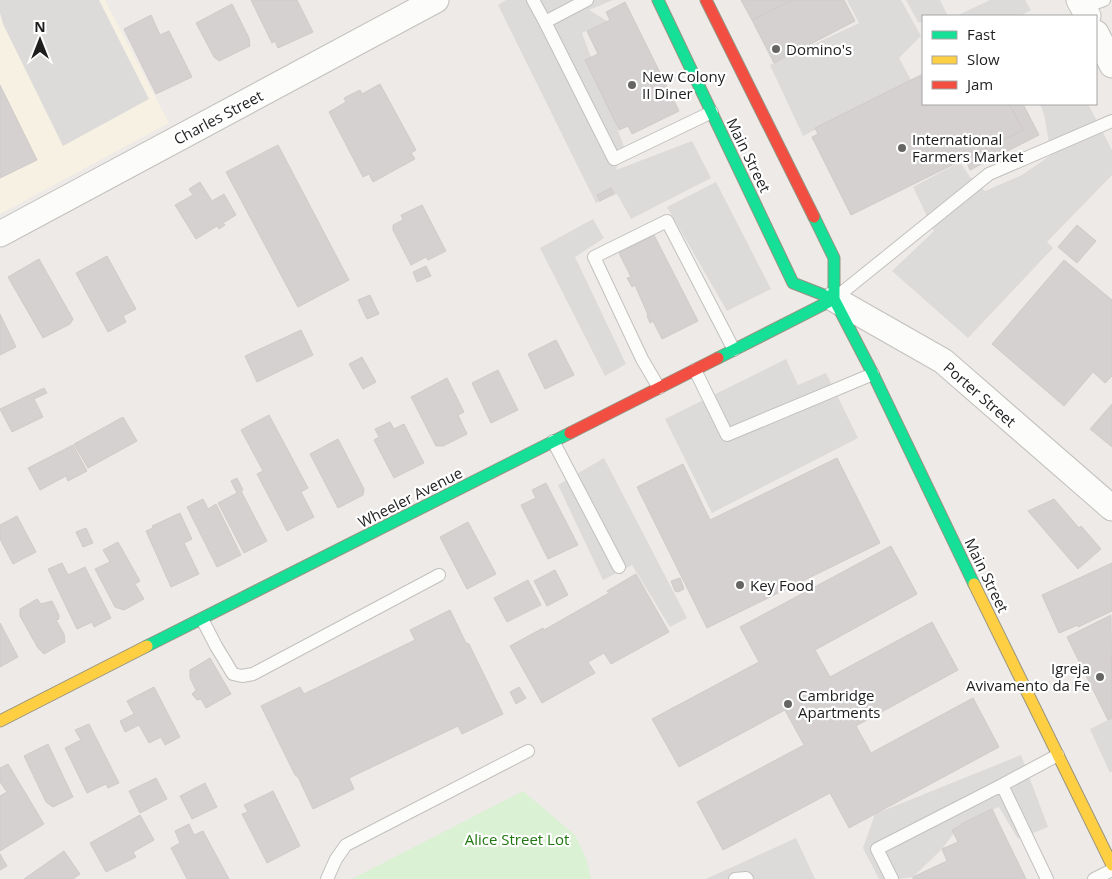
<svg xmlns="http://www.w3.org/2000/svg" width="1112" height="879" font-family="'Open Sans',sans-serif">
<style>
.education{fill:#f6f1e3}
.park{fill:#daf1d3}
.parking{fill:#dddbda}
.building{fill:#d5d1d0;stroke:#d0cbc9}
.lines{fill:none;stroke-linecap:round;stroke-linejoin:round}
.lane-casing{stroke:#c2c1bf;stroke-width:14}
.street-casing{stroke:#c2c1bf;stroke-width:27}
.fast-casing{stroke:#979380;stroke-width:13}
.slow-casing{stroke:#979380;stroke-width:13}
.jam-casing{stroke:#979380;stroke-width:13}
.lane{stroke:#fcfcfb;stroke-width:12}
.street{stroke:#fcfcfb;stroke-width:25}
.fast{stroke:#16e098;stroke-width:11}
.slow{stroke:#ffcf43;stroke-width:11}
.jam{stroke:#f24e42;stroke-width:11}
.poi-dot{fill:#666564;stroke:#fff;stroke-width:2}
.labels{text-anchor:middle;dominant-baseline:central;stroke-width:4.5;stroke-linejoin:round;paint-order:stroke}
.poi-label{font-size:15px;fill:#1e1e1e;stroke:#fff;text-anchor:start}
.street-label{font-size:15px;fill:#1e1e1e;stroke:#fff}
.park-label{font-size:15px;fill:#207810;stroke:#fff}
</style>
<rect width="100%" height="100%" fill="#edeae7"/>
<path class="education" d="M 0,0 L 105,0 L 169,123 L 0,214 Z"/>
<path class="park" d="M 523,791 L 575,835 L 586,858 L 591,879 L 352,879 Z"/>
<path class="parking" d="M 0,0 L 99,0 L 149,99 L 63,146 L 3,24 L 0,13 Z
M 506,0 L 613,0 L 589,10 L 607,21 L 582,33 L 624,147 L 616,170 L 692,141 L 711,178 L 631,219 L 617,194 L 596,203 L 498,5 Z
M 847,0 L 901,0 L 921,36 L 899,58 L 911,80 L 803,136 L 770,65 L 859,23 Z
M 906,0 L 940,0 L 948,16 L 923,16 L 923,23 L 918,22 Z
M 990,0 L 1025,0 L 1031,10 L 1020,16 L 956,16 Z
M 1040,104 L 1088,104 L 1112,150 L 1112,175 L 1047,242 L 1053,248 L 968,338 L 892,271 L 934,231 L 913,187 L 960,162 L 970,177 L 985,191 L 1022,175 L 1051,155 L 1044,114 Z
M 716,182 L 771,289 L 727,311 L 667,207 Z
M 593,219 L 604,238 L 575,257 L 626,364 L 605,376 L 540,248 Z
M 786,359 L 798,385 L 826,373 L 858,438 L 712,513 L 665,419 Z
M 604,458 L 687,618 L 670,627 L 632,565 L 603,580 L 558,485 Z
M 1112,718 L 1112,771 L 1110,773 L 1090,729 Z
M 1021,755 L 1048,827 L 1018,839 L 999,807 L 961,824 L 942,849 L 913,877 L 899,879 L 879,879 L 863,848 L 875,814 Z
M 796,838 L 815,879 L 706,879 Z"/>
<path class="building" d="M 251,0 L 297,0 L 313,32 L 278,48 L 275,41 L 272,43 Z
M 741,0 L 792,0 L 752,20 Z
M 792,0 L 844,0 L 855,21 L 774,63 L 752,20 Z
M 625,2 L 679,111 L 632,134 L 628,126 L 619,130 L 585,60 L 598,54 L 587,31 L 610,20 L 606,12 Z
M 232,4 L 249,38 L 250,46 L 219,61 L 214,57 L 196,23 Z
M 151,15 L 160,35 L 169,31 L 192,77 L 156,94 L 124,29 Z
M 923,74 L 923,104 L 1009,104 L 1023,130 L 851,215 L 812,137 L 818,134 L 815,128 Z
M 380,84 L 416,150 L 411,153 L 415,159 L 373,182 L 369,174 L 363,177 L 329,112 L 346,102 L 344,98 L 360,90 L 362,94 Z
M 0,85 L 37,160 L 0,178 Z
M 1009,104 L 1023,104 L 1039,135 L 970,170 L 965,158 L 1023,130 Z
M 278,145 L 349,280 L 298,307 L 226,172 Z
M 200,182 L 212,201 L 224,194 L 236,215 L 223,223 L 225,225 L 219,229 L 217,226 L 196,239 L 175,205 L 193,195 L 189,189 Z
M 611,188 L 614,193 L 600,201 L 597,195 Z
M 422,205 L 446,251 L 428,260 L 426,257 L 411,265 L 393,230 L 393,225 L 403,220 L 401,215 Z
M 1077,225 L 1096,241 L 1077,263 L 1058,247 Z
M 654,235 L 698,321 L 662,339 L 653,321 L 650,323 L 647,316 L 648,315 L 635,285 L 632,287 L 627,278 L 631,277 L 619,253 Z
M 107,256 L 136,309 L 123,316 L 126,322 L 108,332 L 76,273 Z
M 39,259 L 73,319 L 70,324 L 43,338 L 8,277 Z
M 1064,260 L 1112,300 L 1112,376 L 1105,383 L 1093,372 L 1064,406 L 992,344 Z
M 426,266 L 431,276 L 417,282 L 413,272 Z
M 370,295 L 379,314 L 367,319 L 358,300 Z
M 0,314 L 16,347 L 0,355 Z
M 301,330 L 313,355 L 257,382 L 245,356 Z
M 556,340 L 574,375 L 545,389 L 528,354 Z
M 362,357 L 376,382 L 363,389 L 349,364 Z
M 498,370 L 518,410 L 491,423 L 472,383 Z
M 447,378 L 464,412 L 458,415 L 467,434 L 443,446 L 436,446 L 411,397 Z
M 44,388 L 47,393 L 34,399 L 43,417 L 12,432 L 0,409 Z
M 1112,404 L 1112,447 L 1090,429 Z
M 269,415 L 308,488 L 301,492 L 314,517 L 287,531 L 257,474 L 263,471 L 241,430 Z
M 123,417 L 137,441 L 88,468 L 74,444 Z
M 390,422 L 394,429 L 404,424 L 424,463 L 394,478 L 374,440 L 379,437 L 375,429 Z
M 338,439 L 364,489 L 363,495 L 338,508 L 310,454 Z
M 73,445 L 87,471 L 68,481 L 66,476 L 40,490 L 28,468 Z
M 837,458 L 880,543 L 707,628 L 637,487 L 683,464 L 710,520 Z
M 237,478 L 243,490 L 241,491 L 267,541 L 244,553 L 218,503 L 237,493 L 231,481 Z
M 546,483 L 578,545 L 548,559 L 521,505 L 536,498 L 532,490 Z
M 203,499 L 208,509 L 216,504 L 241,555 L 217,567 L 187,507 Z
M 1054,499 L 1079,528 L 1081,526 L 1101,549 L 1078,569 L 1028,511 Z
M 180,513 L 192,539 L 184,543 L 199,574 L 171,587 L 146,531 L 153,528 L 152,526 Z
M 17,516 L 36,552 L 13,564 L 0,539 L 0,525 Z
M 468,522 L 496,574 L 467,589 L 440,537 Z
M 86,528 L 93,543 L 83,547 L 76,532 Z
M 118,542 L 140,581 L 135,584 L 144,599 L 124,610 L 115,607 L 95,569 L 110,562 L 103,550 Z
M 891,546 L 917,594 L 815,650 L 830,677 L 932,622 L 958,670 L 856,726 L 871,753 L 973,698 L 999,747 L 849,828 L 830,793 L 723,850 L 697,802 L 804,745 L 785,710 L 679,767 L 652,719 L 759,662 L 740,627 Z
M 62,563 L 68,575 L 85,567 L 111,618 L 94,627 L 92,622 L 77,629 L 48,569 Z
M 1112,563 L 1112,611 L 1078,627 L 1078,625 L 1059,633 L 1042,595 Z
M 555,570 L 568,595 L 547,606 L 534,581 Z
M 636,574 L 669,632 L 611,664 L 604,653 L 588,662 L 595,673 L 542,703 L 510,646 L 543,628 L 544,630 L 609,593 L 607,591 Z
M 680,578 L 684,589 L 678,592 L 675,591 L 671,581 Z
M 528,580 L 541,605 L 507,622 L 494,598 Z
M 37,599 L 41,604 L 52,601 L 59,615 L 59,619 L 56,620 L 64,634 L 65,642 L 44,654 L 38,648 L 20,616 L 20,609 Z
M 450,610 L 466,643 L 469,644 L 503,714 L 462,734 L 458,726 L 349,778 L 354,789 L 313,809 L 298,777 L 295,775 L 261,706 L 300,687 L 304,694 L 415,640 L 410,630 Z
M 1111,615 L 1112,718 L 1108,720 L 1067,637 Z
M 0,623 L 18,657 L 0,667 Z
M 210,658 L 231,694 L 206,708 L 201,699 L 197,700 L 192,694 L 196,690 L 190,678 L 190,670 Z
M 154,687 L 180,737 L 165,745 L 161,737 L 149,743 L 139,725 L 125,732 L 120,721 L 134,714 L 127,701 Z
M 519,687 L 526,698 L 516,704 L 510,692 Z
M 89,724 L 119,783 L 108,788 L 106,784 L 87,793 L 65,748 L 81,740 L 75,730 Z
M 48,744 L 73,797 L 53,807 L 46,802 L 24,756 Z
M 8,764 L 44,824 L 0,851 L 0,796 L 7,792 L 0,782 L 0,768 Z
M 156,778 L 167,799 L 140,813 L 129,791 Z
M 205,783 L 217,807 L 192,819 L 180,796 Z
M 273,791 L 300,846 L 267,863 L 242,814 L 248,812 L 244,805 Z
M 992,809 L 1026,879 L 913,879 L 913,877 L 947,861 L 942,849 L 958,842 L 952,830 L 962,825 L 961,824 Z
M 140,815 L 154,840 L 133,852 L 136,857 L 106,872 L 90,843 Z
M 189,824 L 194,835 L 203,831 L 229,879 L 187,879 L 171,848 L 180,843 L 175,831 Z
M 64,851 L 80,874 L 73,879 L 24,879 Z
M 0,854 L 7,866 L 0,870 Z"/>
<g class="lines">
<defs>
<path id="lane" d="M 533,0 L 545,22 L 614,159 L 712,112
M 1083,8 L 1104,0
M 545,22 L 587,0
M 834,299 L 989,174 L 1112,121
M 695,370 L 727,435 L 873,374
M 659,388 L 642,359 L 594,257 L 667,221 L 734,350
M 553,441 L 619,567
M 202,619 L 216,646 L 233,674 L 242,676 L 253,674 L 439,575
M 1002,785 L 1047,879
M 327,879 L 336,859 L 346,845 L 528,751
M 735,879 L 746,878 L 747,879
M 892,879 L 877,849 L 1002,785 L 1058,755
M 1094,879 L 1112,870"/>
<path id="street" d="M 1079,0 L 1088,16
M 1096,33 L 1112,65
M 0,234 L 436,0
M 834,299 L 943,361 L 1112,508"/>
<path id="fast" d="M 658,0 L 793,283 L 834,299
M 814,217 L 834,258 L 834,299 L 873,374 L 974,584
M 718,358 L 834,299
M 147,646 L 570,433"/>
<path id="slow" d="M 974,584 L 1112,865
M 0,721 L 147,646"/>
<path id="jam" d="M 706,0 L 814,217
M 570,433 L 718,358"/>
</defs>
<use href="#lane" class="lane-casing"/>
<use href="#street" class="street-casing"/>
<use href="#fast" class="fast-casing"/>
<use href="#slow" class="slow-casing"/>
<use href="#jam" class="jam-casing"/>
<use href="#lane" class="lane"/>
<use href="#street" class="street"/>
<use href="#fast" class="fast"/>
<use href="#slow" class="slow"/>
<use href="#jam" class="jam"/>
</g>
<g class="poi-dot">
<circle cx="776" cy="49" r="5"/>
<circle cx="632" cy="85" r="5"/>
<circle cx="902" cy="148" r="5"/>
<circle cx="740" cy="585" r="5"/>
<circle cx="1100" cy="677" r="5"/>
<circle cx="788" cy="704" r="5"/>
</g>
<g class="labels">
<g class="poi-label">
<text x="786" y="49">Domino's</text>
<text x="642" y="76">New Colony<tspan x="642" dy="17">II Diner</tspan></text>
<text x="912" y="139">International<tspan x="912" dy="17">Farmers Market</tspan></text>
<text x="750" y="585">Key Food</text>
<text x="1090" y="668" text-anchor="end">Igreja<tspan x="1090" dy="17">Avivamento da Fe</tspan></text>
<text x="798" y="695">Cambridge<tspan x="798" dy="17">Apartments</tspan></text>
</g>
<g class="street-label">
<text transform="translate(218 117) rotate(-28)">Charles Street</text>
<text transform="translate(749 155) rotate(64)">Main Street</text>
<text transform="translate(980 394) rotate(41)">Porter Street</text>
<text transform="translate(410 497) rotate(-27)">Wheeler Avenue</text>
<text transform="translate(987 575) rotate(64)">Main Street</text>
</g>
<g class="park-label">
<text x="517" y="839">Alice Street Lot</text>
</g>
</g>
<rect x="922" y="15" width="175" height="90" fill="#ffffff" stroke="#a5a5a5"/>
<rect x="932" y="31" width="25" height="8" fill="#16e098" stroke="#a5a5a5"/>
<text x="967" y="40" font-size="15" fill="#1e1e1e">Fast</text>
<rect x="932" y="56" width="25" height="8" fill="#ffcf43" stroke="#a5a5a5"/>
<text x="967" y="65" font-size="15" fill="#1e1e1e">Slow</text>
<rect x="932" y="81" width="25" height="8" fill="#f24e42" stroke="#a5a5a5"/>
<text x="967" y="90" font-size="15" fill="#1e1e1e">Jam</text>
<g transform="translate(40 40)" stroke="#ffffff" stroke-width="4" paint-order="stroke">
<path d="M0-4L9 19L0 12L-9 19Z" fill="#1e1e1e"/>
<text y="-8" font-size="14" font-weight="bold" text-anchor="middle" fill="#1e1e1e">N</text>
</g>
</svg>
